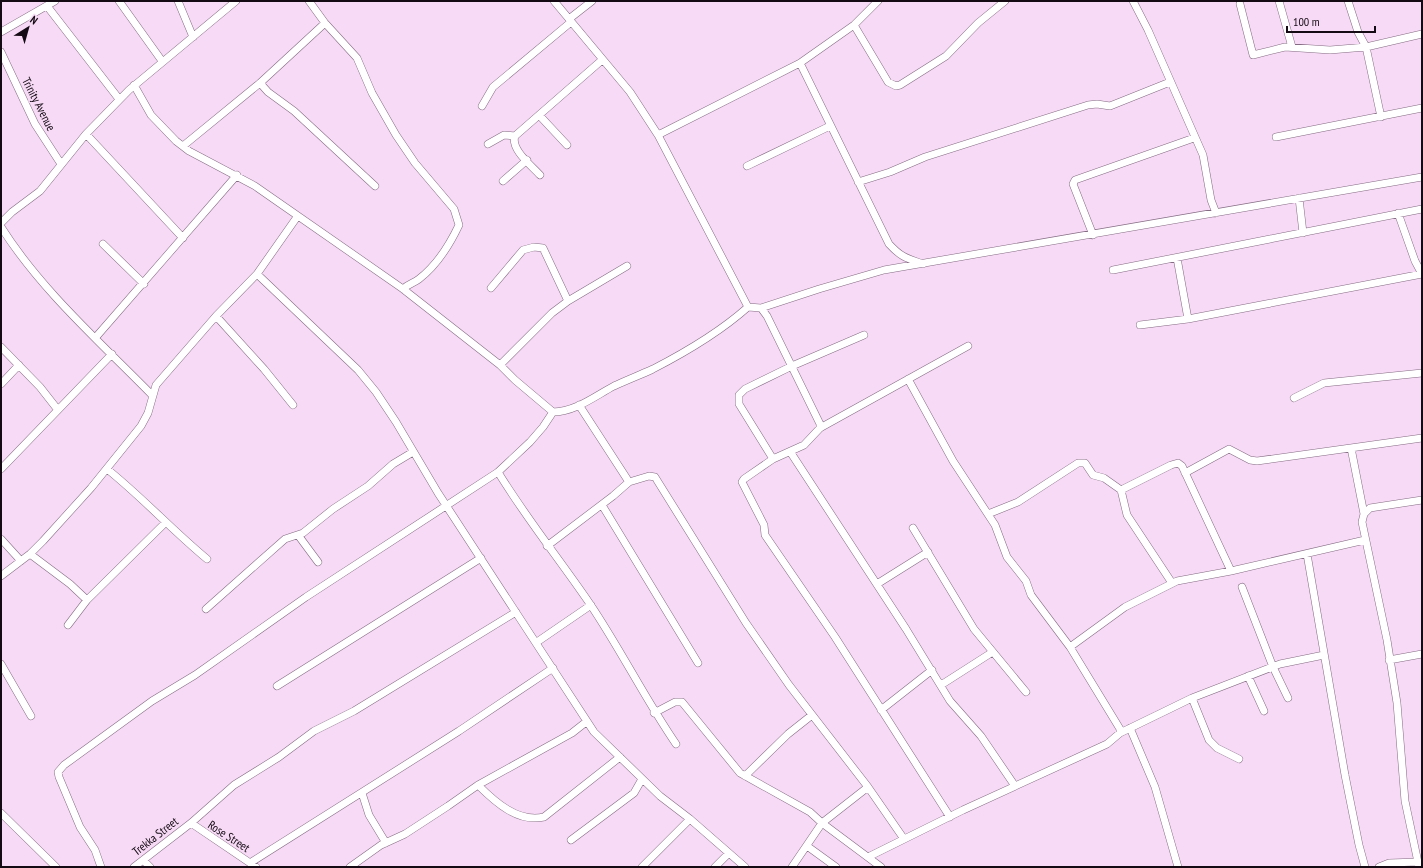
<svg xmlns="http://www.w3.org/2000/svg" width="1423" height="868" font-family="'PT Sans Narrow',sans-serif">
<style>
.lines{fill:none;stroke-linecap:round;stroke-linejoin:round}
.minor-casing{stroke:#846b83;stroke-width:8}
.minor{stroke:#fff;stroke-width:7}
.labels{text-anchor:middle;dominant-baseline:central;stroke-width:3;stroke-linejoin:round;paint-order:stroke}
.street-label{font-size:12px;fill:#130a13;stroke:#f7daf5}
</style>
<rect width="100%" height="100%" fill="#f7daf5"/>
<g class="lines">
<defs>
<path id="minor" d="M 119,1 L 162,61
M 178,1 L 193,37
M 309,1 L 325,23 L 357,58 L 372,93 L 396,135 L 415,163 L 454,209 L 459,225 C 450,244 436,266 419,279 C 414,283 408,284 403,289
M 554,1 L 630,92 L 658,135 L 800,63 L 854,25 L 878,1
M 1133,1 L 1148,30 L 1203,155 L 1211,200 L 1216,213
M 1279,1 L 1292,47
M 1348,1 L 1358,32 L 1366,47 L 1381,117
M 1240,4 L 1253,55 L 1285,47 L 1330,50 L 1366,47 L 1422,34
M 47,6 L 119,99
M 569,19 L 592,1
M 854,25 L 888,82 L 896,86 L 900,85 L 946,56 L 978,23 L 1005,1
M 1,32 L 55,1
M 1,52 L 35,124 L 61,164
M 800,63 L 889,244 C 901,257 906,258 923,264
M 260,83 L 268,92 L 294,111 L 375,186
M 134,85 L 151,115 L 176,141 L 189,151 L 255,186 L 403,289 L 500,365
M 482,106 L 493,87 L 571,22
M 539,115 L 567,145
M 86,134 L 183,238
M 658,135 L 748,307 L 761,308 L 767,316 L 820,424 L 820,428
M 1276,137 L 1422,108
M 488,144 L 504,135 L 515,136
M 183,146 L 260,83 L 325,23
M 747,166 L 830,126
M 540,175 C 532,166 510,149 515,136 L 602,60
M 503,181 L 527,160
M 858,182 L 890,172 L 925,157 L 1088,105 L 1097,104 L 1110,106 L 1170,82
M 1299,198 L 1303,233
M 1398,213 L 1415,261 L 1422,274
M 1,223 L 12,212 L 40,191 L 86,134 L 129,90 L 236,1
M 1,227 C 41,290 100,342 152,395
M 1093,235 L 1073,184 L 1075,180 L 1194,138
M 103,244 L 144,284
M 1177,258 L 1188,319
M 627,266 L 568,301 L 552,313 L 500,365 L 515,380 L 553,412 C 575,412 595,396 614,386 C 627,380 640,375 653,369 C 686,352 720,332 748,307
M 1113,270 L 1422,209
M 257,274 L 358,370 L 376,392 L 396,422 L 438,493 L 594,732 L 660,796 L 690,819 L 745,867
M 491,288 L 523,250 L 534,247 L 543,248 L 568,301
M 761,308 L 819,289 L 884,270 L 1422,177
M 216,316 L 264,369 L 293,405
M 1140,325 L 1188,319 L 1422,274
M 864,335 L 792,366 L 745,389 L 739,395 L 739,404 L 773,459 L 804,445 L 820,428 L 968,346
M 96,337 L 237,175
M 1,347 L 40,387 L 58,410
M 1,384 L 19,365
M 1294,398 L 1324,383 L 1422,373
M 579,405 L 629,482
M 1351,448 L 1364,514
M 791,453 L 906,629 L 950,701 L 981,736 L 1015,786
M 773,459 L 744,479 L 742,482 L 764,525 L 765,535 L 835,637 L 950,817
M 1,469 L 112,354
M 107,469 C 142,497 172,530 207,559
M 498,472 C 526,518 560,560 590,604 C 621,650 645,699 676,744
M 1185,473 L 1229,449 L 1250,460 L 1257,461 L 1422,438
M 1121,490 L 1127,515 L 1172,583
M 602,505 L 698,663
M 988,514 L 1018,502 L 1078,463 L 1085,463 L 1093,475 L 1104,478 L 1121,490 L 1171,465 L 1178,463 L 1182,466 L 1231,571
M 913,528 L 974,629 L 1026,692
M 298,535 L 318,562
M 1,539 L 21,561
M 547,546 L 613,496 L 629,482 L 649,476 L 655,477 L 746,623 L 789,685 L 868,787 L 904,839
M 30,554 L 70,584 L 87,600
M 1307,554 L 1345,775 L 1359,845 L 1365,867
M 1,576 L 30,554 L 43,541 L 91,488 L 141,426 L 148,413 L 156,385 L 216,316 L 257,274 L 297,217
M 877,584 L 928,552
M 1242,587 L 1273,667 L 1288,698
M 206,609 L 285,539 L 303,533 L 333,509 L 368,486 L 393,464 L 413,452
M 68,625 L 87,600 L 165,523
M 537,642 L 591,605
M 1070,647 L 1125,607 L 1177,581 L 1231,571 L 1365,540
M 1389,660 L 1422,654
M 1,664 L 31,716
M 1248,676 L 1264,711
M 941,685 L 991,653
M 277,686 L 481,558
M 1192,698 L 1209,740 L 1217,748 L 1239,759
M 881,710 L 932,670
M 654,713 L 675,702 L 682,702 L 740,773 L 810,812 L 822,823 L 881,867
M 1130,728 L 1155,787 L 1178,867
M 1120,733 L 1192,698 L 1280,664 L 1324,655
M 745,776 L 788,734 L 812,715
M 478,785 C 495,802 518,823 544,817 L 620,757
M 362,793 L 369,815 L 386,843
M 1,813 L 56,867
M 191,823 L 256,867
M 571,840 L 634,793 L 642,779
M 807,846 L 836,867
M 868,857 L 963,810 L 1107,744 L 1120,733 L 1120,729 L 1070,647 L 1031,595 L 1026,581 L 1007,557 L 995,525 L 953,461 L 908,379
M 143,860 L 150,867
M 250,863 L 459,731 L 553,668
M 101,867 L 95,850 L 80,827 L 59,777 L 58,772 L 64,765 L 152,701 L 195,675 L 306,597 L 498,472 L 530,442 L 543,427 L 553,412
M 134,867 L 191,823 L 234,785 L 279,757 L 314,731 L 354,711 L 516,612
M 350,867 L 381,845 L 405,834 L 448,806 L 478,785 L 572,733 L 586,722
M 642,867 L 690,819
M 715,867 L 728,854
M 792,867 L 822,823 L 868,787
M 1379,867 L 1389,863 L 1418,862
M 1419,867 L 1405,801 L 1397,703 L 1387,640 L 1362,522 L 1364,514 L 1370,508 L 1422,500"/>
</defs>
<use href="#minor" class="minor-casing"/>
<use href="#minor" class="minor"/>
</g>
<g class="labels">
<g class="street-label">
<text transform="translate(39 104) rotate(63)">Trinity Avenue</text>
<text transform="translate(155 836) rotate(-38)">Trekka Street</text>
<text transform="translate(229 836) rotate(33)">Rose Street</text>
</g>
</g>
<rect width="1423" height="868" fill="none" stroke="#130a13" stroke-width="4"/>
<g transform="translate(28 28) rotate(37)" stroke="#f7daf5" stroke-width="3" paint-order="stroke">
<path d="M0-3L7 15L0 10L-7 15Z" fill="#130a13"/>
<text y="-6" font-size="11" font-weight="bold" text-anchor="middle" fill="#130a13">N</text>
</g>
<path d="M1287 26v6h88v-6" fill="none" stroke="#130a13" stroke-width="2"/>
<text x="1293" y="26" font-size="12" fill="#130a13" stroke="#f7daf5" stroke-width="3" paint-order="stroke">100 m</text>
</svg>
